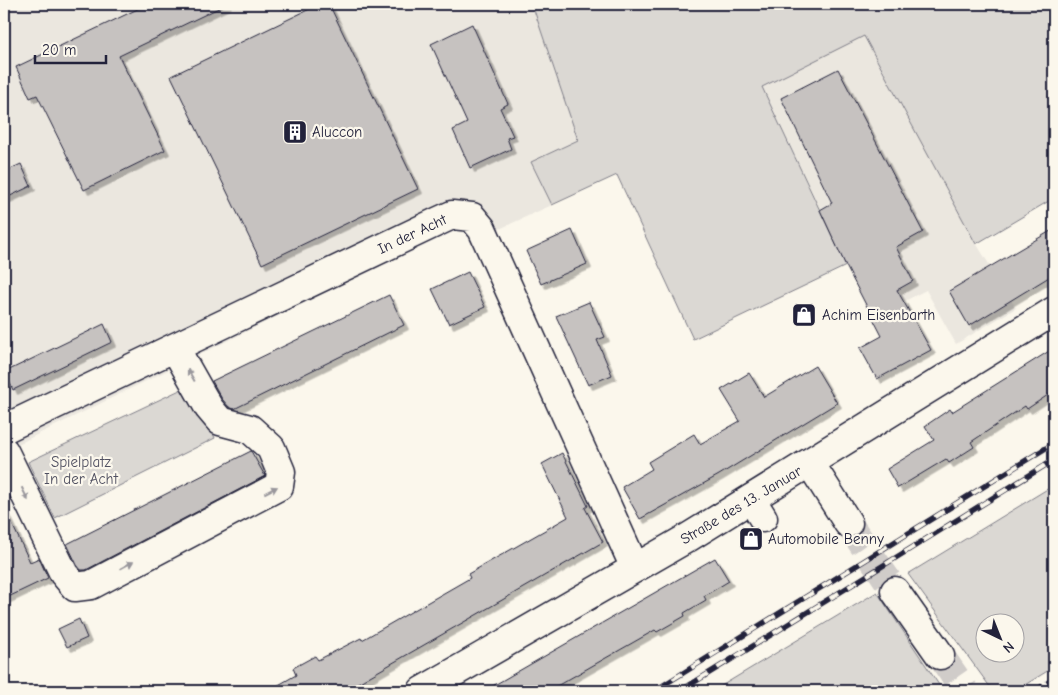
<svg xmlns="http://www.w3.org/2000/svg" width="1058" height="695" font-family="'Comic Neue',sans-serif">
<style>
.built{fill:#ebe7df}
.green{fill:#dbd8d3;stroke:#7e7d87;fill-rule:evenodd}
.building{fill:#c6c2c0;stroke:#22223b;filter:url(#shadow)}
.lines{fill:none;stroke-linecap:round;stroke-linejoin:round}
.minor-tunnel{stroke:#d0ccc9;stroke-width:28;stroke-dasharray:28 14;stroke-linecap:butt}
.minor-casing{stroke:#22223b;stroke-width:31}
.major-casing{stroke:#22223b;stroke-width:31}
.path{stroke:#22223b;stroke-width:3;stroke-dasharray:4 4;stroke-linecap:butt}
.minor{stroke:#fbf7ec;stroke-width:28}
.major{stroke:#fbf7ec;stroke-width:28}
.rail-casing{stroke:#22223b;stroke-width:5.5}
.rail{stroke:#fbf7ec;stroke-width:4;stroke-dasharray:11;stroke-linecap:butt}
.oneway{fill:#99979c}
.labels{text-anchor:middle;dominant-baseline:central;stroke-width:4.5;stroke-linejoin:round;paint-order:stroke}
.poi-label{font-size:15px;fill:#22223b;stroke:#fbf7ec;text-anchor:start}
.street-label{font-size:15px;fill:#22223b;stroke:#fbf7ec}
.park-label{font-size:15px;fill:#505061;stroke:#fbf7ec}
</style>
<defs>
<filter id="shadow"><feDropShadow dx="4.5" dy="4.5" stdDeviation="0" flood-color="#0004"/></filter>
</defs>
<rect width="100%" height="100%" fill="#fbf7ec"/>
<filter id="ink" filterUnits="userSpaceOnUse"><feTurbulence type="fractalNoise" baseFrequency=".02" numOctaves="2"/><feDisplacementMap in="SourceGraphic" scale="10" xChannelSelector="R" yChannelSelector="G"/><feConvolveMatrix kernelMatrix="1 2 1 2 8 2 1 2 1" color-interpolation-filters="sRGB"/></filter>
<g filter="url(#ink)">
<path class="built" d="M 4,4 L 532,4 L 578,140 L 531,162 L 552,205 L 473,241 L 470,235 L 461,231 L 450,231 L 4,451 Z
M 864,35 L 976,243 L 1016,308 L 956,344 L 926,290 L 872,318 L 762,87 Z"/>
<path class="green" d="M 532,4 L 1054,4 L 1054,198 L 976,244 L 864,36 L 762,87 L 846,266 L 693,339 L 617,175 L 552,205 L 531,162 L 578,140 Z
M 182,389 L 195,395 L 215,438 L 55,518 L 28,462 Z
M 1054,485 L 1054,667 L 1015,691 L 993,691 L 908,574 ZM 1016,622 L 1016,652 L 986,652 L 986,622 Z
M 877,592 L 943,691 L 713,691 Z"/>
<path class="building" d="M 148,4 L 227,4 L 119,56 L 165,150 L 84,190 L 37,95 L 30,98 L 16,67 Z
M 320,4 L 329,4 L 418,189 L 262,264 L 171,76 Z
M 472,24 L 508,104 L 500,108 L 513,136 L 507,138 L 511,149 L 470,168 L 453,130 L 467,123 L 431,44 Z
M 838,69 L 923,232 L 896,247 L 913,281 L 897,290 L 931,350 L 877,379 L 860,348 L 882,336 L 846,266 L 820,210 L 832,203 L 781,98 Z
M 21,164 L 31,186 L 4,199 L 4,172 Z
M 1054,229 L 1054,274 L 969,326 L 949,291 Z
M 572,230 L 587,264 L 541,284 L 526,251 Z
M 468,272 L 485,307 L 449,324 L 432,289 Z
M 389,295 L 404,325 L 234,409 L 229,407 L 222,399 L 212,381 Z
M 589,302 L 605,337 L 597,340 L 612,375 L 588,385 L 556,316 Z
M 104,324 L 112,342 L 13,390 L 5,372 Z
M 1054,348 L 1054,391 L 1027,409 L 1025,406 L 971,442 L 974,447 L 949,463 L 946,459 L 898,488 L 887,469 L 934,440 L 925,426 L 950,409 L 952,412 Z
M 815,366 L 837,403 L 719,475 L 640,519 L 622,487 L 652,469 L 648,462 L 694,434 L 700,444 L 740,421 L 721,390 L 749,373 L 764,397 Z
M 251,451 L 265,476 L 86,570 L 81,570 L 77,565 L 67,544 Z
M 562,453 L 588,506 L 585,508 L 603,542 L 344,691 L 268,691 L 296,675 L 293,668 L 315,656 L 318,660 L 361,638 L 362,640 L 470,578 L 468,574 L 568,517 L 542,464 Z
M 4,507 L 30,562 L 39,558 L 48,578 L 4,599 Z
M 715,558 L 729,581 L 704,596 L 706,600 L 684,613 L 685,616 L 657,632 L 655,630 L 548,691 L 484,691 Z
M 79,619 L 87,638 L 67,647 L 58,629 Z"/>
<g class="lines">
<path class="minor-tunnel" d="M 848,523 L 895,591
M 940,655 L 965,691"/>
<defs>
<path id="minor" d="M 4,429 L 439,221 L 452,215 L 472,217 L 482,229 L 635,568
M 4,451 L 64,574 L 75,587 L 91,585 L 279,486 L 281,472 L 271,448 L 250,429 L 220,421 L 209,408 L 175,348
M 810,463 L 848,523
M 751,499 L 763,518
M 895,591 L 940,655"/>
<path id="major" d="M 422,691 L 689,537 L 1054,311"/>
</defs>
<use href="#minor" class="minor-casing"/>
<use href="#major" class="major-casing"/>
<path class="path" d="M 1033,691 L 1054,677"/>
<use href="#minor" class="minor"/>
<use href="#major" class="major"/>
<defs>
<path id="rail" d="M 654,691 L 1054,443
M 680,691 L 1054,460"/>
</defs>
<use href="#rail" class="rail-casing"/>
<use href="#rail" class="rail"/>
</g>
<defs><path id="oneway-solid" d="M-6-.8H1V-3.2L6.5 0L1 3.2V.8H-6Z" transform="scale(1.25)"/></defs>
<g class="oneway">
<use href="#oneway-solid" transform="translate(191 375) rotate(-120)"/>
<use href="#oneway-solid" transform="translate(271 490) rotate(-27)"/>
<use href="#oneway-solid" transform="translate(25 494) rotate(64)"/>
<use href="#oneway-solid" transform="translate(127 565) rotate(-28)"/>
</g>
</g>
<defs>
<symbol id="building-square" viewBox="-11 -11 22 22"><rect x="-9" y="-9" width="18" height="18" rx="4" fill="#22223b" stroke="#fbf7ec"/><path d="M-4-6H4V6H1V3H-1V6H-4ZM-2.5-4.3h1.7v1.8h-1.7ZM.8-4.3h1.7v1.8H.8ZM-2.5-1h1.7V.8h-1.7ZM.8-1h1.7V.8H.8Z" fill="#fff"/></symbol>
<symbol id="shop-square" viewBox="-11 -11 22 22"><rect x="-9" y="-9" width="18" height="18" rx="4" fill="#22223b" stroke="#fbf7ec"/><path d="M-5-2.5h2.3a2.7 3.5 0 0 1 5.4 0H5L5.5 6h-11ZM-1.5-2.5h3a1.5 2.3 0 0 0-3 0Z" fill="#fff"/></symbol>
</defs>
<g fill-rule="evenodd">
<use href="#building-square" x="281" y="118" width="28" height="28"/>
<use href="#shop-square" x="790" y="301" width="28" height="28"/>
<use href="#shop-square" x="737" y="525" width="28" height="28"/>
</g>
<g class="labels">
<g class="poi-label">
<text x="312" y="132">Aluccon</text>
<text x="822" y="315">Achim Eisenbarth</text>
<text x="768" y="539">Automobile Benny</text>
</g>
<g class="street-label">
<text transform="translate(412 234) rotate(-25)">In der Acht</text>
<text transform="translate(741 505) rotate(-31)">Straße des 13. Januar</text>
</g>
<g class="park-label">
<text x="81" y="462">Spielplatz<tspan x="81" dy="17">In der Acht</tspan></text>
</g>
</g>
<rect width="1058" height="695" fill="none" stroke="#fbf7ec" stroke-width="20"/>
<rect x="10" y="10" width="1038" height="675" fill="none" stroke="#22223b" stroke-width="2" filter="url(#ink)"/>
<g transform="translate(1000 638) rotate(137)"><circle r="24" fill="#fbf7ec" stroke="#a4a2a5"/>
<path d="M0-4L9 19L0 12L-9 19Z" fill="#22223b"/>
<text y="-8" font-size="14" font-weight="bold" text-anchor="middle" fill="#22223b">N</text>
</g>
<path d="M35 55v8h71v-8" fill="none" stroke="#22223b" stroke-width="2.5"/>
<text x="42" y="55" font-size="15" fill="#22223b" stroke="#fbf7ec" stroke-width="4" paint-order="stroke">20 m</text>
</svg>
